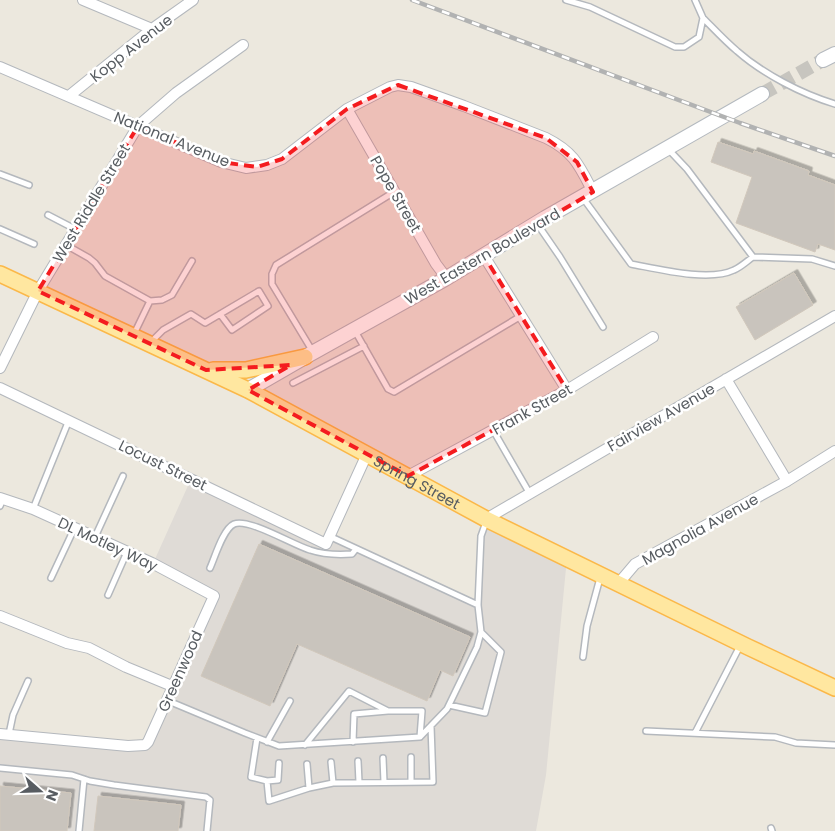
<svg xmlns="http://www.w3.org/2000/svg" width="835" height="831" font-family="Poppins,sans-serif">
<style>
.industrial{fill:#dfdbd6}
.building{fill:#c9c4bd;stroke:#d1c8bc;filter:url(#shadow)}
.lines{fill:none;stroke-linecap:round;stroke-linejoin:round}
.secondary-tunnel{stroke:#c7c5bf;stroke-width:14;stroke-dasharray:14 7;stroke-linecap:butt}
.lane-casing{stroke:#b4b8bd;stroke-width:8}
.street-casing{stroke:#b4b8bd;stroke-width:12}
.secondary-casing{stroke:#b4b9bf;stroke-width:16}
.primary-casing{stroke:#fbb849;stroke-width:18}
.lane{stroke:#fff;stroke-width:5}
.street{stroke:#fff;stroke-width:10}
.secondary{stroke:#fff;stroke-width:14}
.primary{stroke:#ffe7a0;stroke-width:15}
.rail-casing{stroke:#b1b2b2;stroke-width:4.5}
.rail{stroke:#fff;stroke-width:2.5;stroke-dasharray:8;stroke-linecap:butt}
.marked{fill:#f41c1f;fill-opacity:0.2;stroke:#f41c1f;stroke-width:4;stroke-dasharray:10 6;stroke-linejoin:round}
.labels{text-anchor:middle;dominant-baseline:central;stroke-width:5;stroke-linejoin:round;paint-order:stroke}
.street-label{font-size:15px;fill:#575c61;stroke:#fff}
</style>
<defs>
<filter id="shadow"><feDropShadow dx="3.5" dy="-3.5" stdDeviation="0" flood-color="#0004"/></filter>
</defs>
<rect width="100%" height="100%" fill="#ece8de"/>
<path class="industrial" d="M 191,479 L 326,544 L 329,536 L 478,604 L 486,519 L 567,558 L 546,775 L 536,831 L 0,831 L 0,733 L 144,745 L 214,596 L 151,568 Z"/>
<path class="building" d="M 718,142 L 753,154 L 754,151 L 809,171 L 808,175 L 835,185 L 835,250 L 818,244 L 815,252 L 736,223 L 752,177 L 711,162 Z
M 794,273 L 813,305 L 755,340 L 736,307 Z
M 259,544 L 470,637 L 453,676 L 440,670 L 427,701 L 297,644 L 270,706 L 201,676 Z
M 0,786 L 71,793 L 67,831 L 0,831 Z
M 98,796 L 181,805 L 178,831 L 94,831 Z"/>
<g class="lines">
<path class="secondary-tunnel" d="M 762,94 L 823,60"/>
<defs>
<path id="lane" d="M 566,0 L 590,7 L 675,47 L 684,47 L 699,37 L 703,18 L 695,0
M 703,18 C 714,29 725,41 737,51 C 763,74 802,94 835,104
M 669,150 L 687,169 L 753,257 L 812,259 L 835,266
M 0,174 L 29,185
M 583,198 L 631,264 C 658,269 709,282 734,270 C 741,267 747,261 753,257
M 48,215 L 75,229
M 538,225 L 560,257 L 603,327
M 0,229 L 34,244
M 66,245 L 89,258 L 95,263 L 105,276 L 150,301
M 355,331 L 388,389 L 394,392 L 521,316
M 134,334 L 150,301 L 162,300 L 172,295 L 192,261
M 151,342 L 163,330 L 191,314 L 205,323 L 259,291 L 268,306 L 232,330 L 220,314
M 313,352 L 272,284 L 272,274 L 276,265 L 394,192
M 293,383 L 364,346
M 493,430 L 530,494
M 0,506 L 3,499
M 33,509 L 69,420
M 329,536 L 478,605
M 95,537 L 123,476
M 210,568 C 215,557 223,529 234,524 C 249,518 293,545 310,550 C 322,554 339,555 352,554 L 356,549
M 51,578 L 74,529
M 108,595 L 127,552
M 583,657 L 587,626 L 600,578
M 166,700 L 245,733 L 279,746 L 420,737 L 447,709 L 477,647 L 481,632 L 478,605 L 481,536 L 486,522
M 449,705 L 485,713 L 501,652 L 481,632
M 646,731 L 775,737 L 796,743 L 835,745
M 695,733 L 741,644
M 9,734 L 13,715 L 28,681
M 257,738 L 251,777 L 267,781
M 267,742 L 290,701
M 353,742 L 354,714 L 388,711
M 305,745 L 349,691 L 388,711 L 422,711 L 420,737
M 411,757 L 411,782
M 383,758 L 384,782
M 358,761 L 359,782
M 331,762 L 333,783
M 279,763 L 278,780 L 267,781 L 269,801 L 309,788 L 333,783 L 433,782 L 431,726
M 307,764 L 309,788
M 0,768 L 72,775 L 90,781 L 114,785 L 206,797 L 210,800 L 207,831
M 771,828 L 772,831
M 79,831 L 84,779"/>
<path id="street" d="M 83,0 L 152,29
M 0,67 L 221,162 L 246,168 L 267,165 L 282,159 L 347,109 L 390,87 L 398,85 L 411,87 L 464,106 L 546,138 C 574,152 579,165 593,192
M 69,96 L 152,29 L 193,0
M 347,109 L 436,264 L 442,272 L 445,279
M 484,256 L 567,390
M 0,368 L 38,291 L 138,126 L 176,93 L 243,45
M 726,379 L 787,481
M 0,388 L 326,544 L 367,454
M 408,476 L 567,390 L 653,337
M 0,498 L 33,509 L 152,563 L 214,596 L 148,742 L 145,745 L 128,746 L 0,734
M 486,519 L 835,316
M 618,584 L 635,564 L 787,481 L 835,451
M 0,616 L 67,643 L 89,648 L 126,667 L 172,686"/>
<path id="secondary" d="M 823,60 L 835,54
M 248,390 L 305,357 L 445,279 L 545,218 L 762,94"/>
<g id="primary">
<path id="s1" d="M 0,274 L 248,390 L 486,519 L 748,647 L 835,688"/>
<path d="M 213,370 L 246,370 L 305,357"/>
</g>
</defs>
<use href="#lane" class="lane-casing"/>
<use href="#street" class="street-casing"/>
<use href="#secondary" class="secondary-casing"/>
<use href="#primary" class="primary-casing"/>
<use href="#lane" class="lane"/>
<use href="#street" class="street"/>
<use href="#secondary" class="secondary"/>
<use href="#primary" class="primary"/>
<defs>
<path id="rail" d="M 412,0 L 740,123 L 835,156"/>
</defs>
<use href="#rail" class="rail-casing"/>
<use href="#rail" class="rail"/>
</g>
<path class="marked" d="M 398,85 L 546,138 L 577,162 L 593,192 L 484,256 L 567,390 L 408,476 L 248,390 L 291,365 L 206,370 L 38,291 L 138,126 L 221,162 L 257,167 L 282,159 L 347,109 Z"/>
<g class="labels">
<g class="street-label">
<text transform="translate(131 48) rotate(-38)">Kopp Avenue</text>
<text transform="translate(172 139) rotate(22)">National Avenue</text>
<text transform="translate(396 194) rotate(60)">Pope Street</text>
<text transform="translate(91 203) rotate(-59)">West Riddle Street</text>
<text transform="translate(482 256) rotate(-30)">West Eastern Boulevard</text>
<text transform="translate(532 409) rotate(-29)">Frank Street</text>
<text transform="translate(661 417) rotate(-30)">Fairview Avenue</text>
<text transform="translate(163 465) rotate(26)">Locust Street</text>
<text stroke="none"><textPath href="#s1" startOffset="466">Spring Street</textPath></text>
<text transform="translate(700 529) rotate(-29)">Magnolia Avenue</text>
<text transform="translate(108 544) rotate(25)">DL Motley Way</text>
<text transform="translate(180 671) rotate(-66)">Greenwood</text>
</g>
</g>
<g transform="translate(40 791) rotate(110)" stroke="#ffffff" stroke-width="4" paint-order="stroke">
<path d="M0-4L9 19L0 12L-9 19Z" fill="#575c61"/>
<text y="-8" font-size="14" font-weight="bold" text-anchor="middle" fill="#575c61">N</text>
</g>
</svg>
